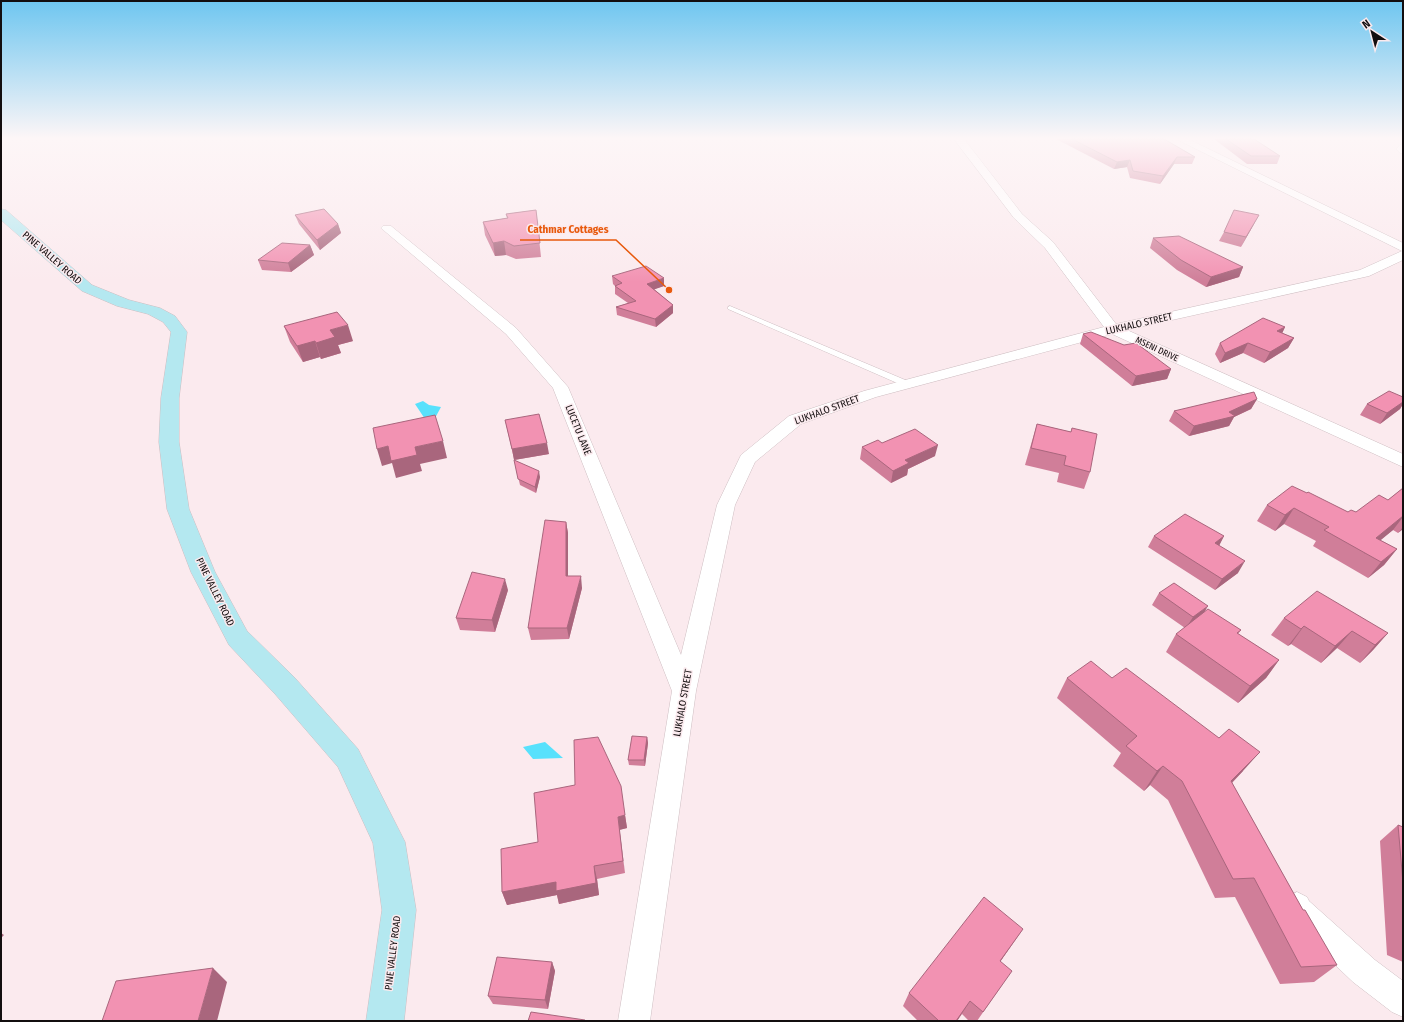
<svg xmlns="http://www.w3.org/2000/svg" width="1404" height="1022" font-family="'Fira Sans Condensed',sans-serif">
<style>
.water{fill:#58e1fc}
.lines{fill:none;stroke-linecap:round;stroke-linejoin:round}
.service-casing{stroke:#cebec2;stroke-width:1}
.minor-casing{stroke:#cebec2;stroke-width:1}
.secondary-casing{stroke:#cebec2;stroke-width:1}
.service{fill:#fff;fill-rule:evenodd}
.minor{fill:#fff;fill-rule:evenodd}
.secondary{fill:#b4e8f0;fill-rule:evenodd}
.wall{fill:#d07e99}
.shaded-wall{fill:#a9667d}
.building{fill:#f292b2;stroke:#a9667d}
.labels{text-anchor:middle;dominant-baseline:central;stroke-width:3;stroke-linejoin:round;paint-order:stroke}
.far-street-label{font-size:9px;fill:#130e0f;stroke:#fbeaee}
.street-label{font-size:10px;fill:#130e0f;stroke:#fbeaee}
.leader{fill:none;stroke:#e8590c;stroke-width:1.5}
.callout-dot{fill:#e8590c;stroke:#fbeaee;stroke-width:1.5}
.callout-label{font-size:11px;text-anchor:middle;font-weight:bold;fill:#e8590c;stroke:#fbeaee;stroke-width:3;stroke-linejoin:round;paint-order:stroke}
</style>
<rect width="100%" height="100%" fill="#fbeaee"/>
<path class="water" d="M 423,401 L 429,405 L 441,407 L 434,420 L 425,419 L 415,404 Z
M 545,742 L 563,758 L 533,759 L 523,747 Z"/>
<g class="lines">
<defs>
<path id="service" d="M 730,306 L 910,382 L 911,384 L 907,386 L 904,386 L 728,309 L 728,307 Z"/>
<path id="minor" d="M 954,139 L 964,139 L 1022,214 L 1053,242 L 1116,324 L 1360,270 L 1402,251 L 1176,139 L 1188,139 L 1403,243 L 1403,260 L 1369,276 L 1127,330 L 1403,454 L 1403,467 L 1112,334 L 876,397 L 801,424 L 755,462 L 735,505 L 696,691 L 650,1021 L 618,1021 L 672,691 L 553,388 L 506,334 L 381,228 L 383,226 L 391,226 L 516,328 L 568,387 L 681,655 L 717,505 L 741,455 L 789,416 L 864,391 L 1104,327 L 1045,248 L 1014,218 Z
M 1403,144 L 1403,154 L 1400,153 L 1396,149 L 1400,145 Z
M 1297,892 L 1307,897 L 1309,901 L 1375,960 L 1403,981 L 1403,1017 L 1392,1012 L 1353,982 L 1289,921 L 1282,907 L 1287,897 Z"/>
<path id="secondary" d="M 1,209 L 6,210 L 92,285 L 129,300 L 160,308 L 175,316 L 187,332 L 179,398 L 179,442 L 189,509 L 215,572 L 247,631 L 295,678 L 358,749 L 405,842 L 416,910 L 404,1021 L 366,1021 L 382,910 L 373,843 L 338,767 L 275,694 L 229,645 L 191,572 L 167,509 L 159,442 L 161,398 L 171,332 L 163,322 L 148,314 L 117,306 L 82,291 L 1,220 Z"/>
</defs>
<use href="#service" class="service-casing"/>
<use href="#minor" class="minor-casing"/>
<use href="#secondary" class="secondary-casing"/>
<use href="#service" class="service"/>
<use href="#minor" class="minor"/>
<use href="#secondary" class="secondary"/>
</g>
<path class="wall" d="M 1056,139 L 1164,139 L 1195,157 L 1192,164 L 1174,164 L 1160,184 L 1130,178 L 1127,167 L 1114,169 Z
M 1214,139 L 1254,139 L 1280,156 L 1277,164 L 1247,164 Z
M 536,210 L 541,257 L 516,259 L 506,255 L 495,256 L 485,235 L 483,222 L 507,218 L 506,214 Z
M 295,215 L 338,224 L 341,233 L 320,250 L 299,224 Z
M 1254,224 L 1241,247 L 1219,241 L 1224,232 Z
M 1153,238 L 1243,267 L 1239,277 L 1206,287 L 1177,270 L 1150,248 Z
M 310,245 L 314,255 L 291,272 L 262,270 L 258,260 Z
M 612,276 L 664,286 L 654,289 L 673,305 L 673,313 L 656,327 L 617,315 L 616,307 L 628,303 L 615,294 L 615,286 L 613,284 Z
M 284,326 L 353,341 L 338,345 L 341,353 L 321,359 L 320,357 L 303,362 L 290,342 Z
M 1285,327 L 1282,333 L 1294,338 L 1288,348 L 1264,363 L 1243,353 L 1220,363 L 1215,354 L 1220,343 Z
M 1083,334 L 1171,369 L 1167,379 L 1132,386 L 1080,344 Z
M 1403,397 L 1403,404 L 1400,409 L 1380,424 L 1360,415 L 1367,404 Z
M 1257,399 L 1251,409 L 1234,417 L 1229,426 L 1189,436 L 1169,421 L 1174,411 Z
M 505,420 L 549,454 L 514,460 L 540,477 L 536,493 L 520,485 Z
M 1037,424 L 1071,432 L 1072,428 L 1090,472 L 1084,489 L 1057,482 L 1059,473 L 1025,465 L 1032,441 Z
M 882,443 L 935,456 L 908,469 L 907,475 L 891,483 L 860,459 L 862,447 Z
M 1403,488 L 1403,529 L 1398,533 L 1393,530 L 1380,540 L 1397,549 L 1384,565 L 1368,578 L 1313,546 L 1316,541 L 1284,524 L 1275,531 L 1257,521 L 1267,505 L 1307,493 L 1348,512 L 1356,512 L 1388,500 Z
M 566,522 L 568,533 L 568,576 L 582,588 L 569,639 L 531,640 L 528,628 Z
M 1154,536 L 1224,536 L 1219,545 L 1238,573 L 1215,590 L 1148,547 Z
M 508,590 L 495,632 L 460,630 L 456,618 Z
M 1159,593 L 1205,612 L 1241,630 L 1238,634 L 1279,660 L 1266,678 L 1238,703 L 1166,652 L 1176,634 L 1185,628 L 1152,605 Z
M 1284,618 L 1388,633 L 1373,650 L 1360,663 L 1337,648 L 1321,663 L 1291,644 L 1288,646 L 1271,635 Z
M 1067,678 L 1112,678 L 1243,771 L 1232,783 L 1303,910 L 1337,965 L 1314,982 L 1280,984 L 1235,897 L 1215,898 L 1168,800 L 1150,785 L 1144,791 L 1113,766 L 1121,753 L 1057,698 Z
M 647,737 L 648,743 L 645,766 L 629,765 L 628,760 Z
M 625,815 L 627,828 L 619,830 L 625,873 L 597,879 L 599,895 L 559,904 L 557,895 L 507,905 L 502,892 L 538,842 Z
M 1398,825 L 1403,827 L 1403,962 L 1387,955 L 1380,841 Z
M 1023,929 L 1000,962 L 1002,985 L 977,1021 L 969,1021 L 962,1014 L 957,1021 L 918,1021 L 903,1006 L 909,993 Z
M 552,962 L 555,971 L 548,1009 L 493,1004 L 488,996 Z"/>
<path class="shaded-wall" d="M 1177,157 L 1174,164 L 1160,184 L 1163,176 Z
M 1130,160 L 1127,167 L 1114,169 L 1117,162 Z
M 1259,215 L 1254,224 L 1241,247 L 1246,237 Z
M 338,224 L 341,233 L 320,250 L 317,240 Z
M 504,241 L 506,255 L 495,256 L 493,243 Z
M 310,245 L 314,255 L 291,272 L 288,263 Z
M 1243,267 L 1239,277 L 1206,287 L 1211,277 Z
M 664,278 L 664,286 L 647,292 L 647,284 Z
M 673,305 L 673,313 L 656,327 L 655,319 Z
M 348,325 L 353,341 L 338,345 L 341,353 L 321,359 L 316,343 L 330,330 Z
M 1285,327 L 1280,338 L 1277,331 Z
M 1294,338 L 1288,348 L 1264,363 L 1270,352 Z
M 315,341 L 320,357 L 303,362 L 297,346 Z
M 1248,343 L 1243,353 L 1220,363 L 1225,353 Z
M 1171,369 L 1167,379 L 1132,386 L 1136,376 Z
M 1257,399 L 1251,409 L 1234,417 L 1229,426 L 1189,436 L 1194,426 L 1229,412 Z
M 1403,402 L 1403,404 L 1400,409 L 1380,424 L 1387,413 Z
M 443,441 L 447,458 L 420,464 L 422,471 L 396,478 L 392,463 L 382,466 L 377,449 L 388,446 L 415,447 Z
M 547,443 L 549,454 L 514,460 L 512,449 Z
M 938,445 L 935,456 L 908,469 L 907,475 L 891,483 L 893,471 L 905,460 Z
M 539,471 L 540,477 L 536,493 L 535,487 Z
M 1294,508 L 1284,524 L 1275,531 L 1285,515 Z
M 1403,516 L 1403,517 L 1393,530 L 1364,554 L 1376,538 Z
M 566,522 L 568,533 L 568,588 L 566,576 Z
M 1403,527 L 1403,529 L 1398,533 Z
M 1224,536 L 1218,548 L 1215,543 Z
M 1397,549 L 1384,565 L 1368,578 L 1381,562 Z
M 1245,561 L 1238,573 L 1215,590 L 1222,579 Z
M 581,576 L 582,588 L 569,639 L 567,628 Z
M 505,579 L 508,590 L 495,632 L 492,620 Z
M 1208,606 L 1201,618 L 1186,628 L 1193,617 Z
M 1304,626 L 1291,644 L 1288,646 L 1301,629 Z
M 1352,631 L 1337,648 L 1321,663 L 1335,646 Z
M 1388,633 L 1373,650 L 1360,663 L 1375,645 Z
M 1279,660 L 1266,678 L 1238,703 L 1250,686 Z
M 647,737 L 648,743 L 645,766 L 644,760 Z
M 1260,752 L 1243,771 L 1215,800 L 1231,781 Z
M 1163,766 L 1150,785 L 1144,791 L 1157,771 Z
M 625,815 L 627,828 L 619,830 L 625,873 L 618,817 Z
M 594,866 L 597,879 L 599,895 L 559,904 L 557,895 L 507,905 L 502,892 Z
M 1023,929 L 1013,943 L 991,975 L 1000,961 Z
M 1,933 L 4,935 L 1,938 Z
M 552,962 L 555,971 L 548,1009 L 545,1000 Z
M 213,968 L 227,982 L 217,1021 L 198,1021 Z
M 970,1001 L 957,1021 L 956,1021 Z"/>
<path class="building" d="M 1072,139 L 1164,139 L 1195,157 L 1177,157 L 1163,176 L 1133,171 L 1130,160 L 1117,162 Z
M 1226,139 L 1254,139 L 1280,156 L 1251,156 Z
M 324,209 L 338,224 L 317,240 L 295,215 Z
M 536,210 L 540,243 L 514,246 L 504,241 L 493,243 L 483,222 L 508,218 L 506,214 Z
M 1234,210 L 1259,215 L 1246,237 L 1224,232 Z
M 1179,236 L 1243,267 L 1211,277 L 1181,260 L 1153,238 Z
M 282,243 L 310,245 L 288,263 L 258,260 Z
M 646,266 L 664,278 L 647,284 L 673,305 L 655,319 L 616,307 L 636,301 L 615,286 L 622,283 L 612,276 Z
M 337,312 L 348,325 L 330,330 L 335,337 L 316,343 L 315,341 L 297,346 L 284,326 Z
M 1263,318 L 1285,327 L 1277,331 L 1294,338 L 1270,352 L 1248,343 L 1225,353 L 1220,343 Z
M 1091,332 L 1124,345 L 1136,343 L 1171,369 L 1136,376 L 1083,334 Z
M 1389,391 L 1403,397 L 1403,402 L 1387,413 L 1367,404 Z
M 1254,392 L 1257,399 L 1229,412 L 1235,416 L 1194,426 L 1174,411 Z
M 539,414 L 547,443 L 512,449 L 505,420 Z
M 435,415 L 443,441 L 415,447 L 417,455 L 391,461 L 388,446 L 377,449 L 373,428 Z
M 1037,424 L 1071,432 L 1072,428 L 1097,434 L 1090,472 L 1064,465 L 1066,456 L 1031,448 Z
M 915,429 L 938,445 L 905,460 L 909,463 L 893,471 L 862,447 L 878,440 L 882,443 Z
M 514,460 L 539,471 L 535,487 L 518,479 Z
M 1292,486 L 1307,493 L 1308,492 L 1348,512 L 1351,510 L 1356,512 L 1379,495 L 1388,500 L 1403,488 L 1403,516 L 1376,538 L 1397,549 L 1381,562 L 1324,530 L 1329,527 L 1294,508 L 1285,515 L 1267,505 Z
M 1185,514 L 1224,536 L 1215,543 L 1245,561 L 1222,579 L 1154,536 Z
M 545,520 L 566,522 L 566,576 L 581,576 L 567,628 L 528,628 Z
M 472,572 L 505,579 L 492,620 L 456,618 Z
M 1174,583 L 1208,606 L 1193,617 L 1159,593 Z
M 1317,591 L 1388,633 L 1375,645 L 1352,631 L 1335,646 L 1304,626 L 1301,629 L 1284,618 Z
M 1208,609 L 1241,630 L 1237,633 L 1279,660 L 1250,686 L 1176,634 Z
M 1091,661 L 1112,678 L 1126,668 L 1219,738 L 1229,729 L 1260,752 L 1231,781 L 1303,910 L 1305,910 L 1337,965 L 1301,967 L 1254,878 L 1233,879 L 1182,781 L 1163,766 L 1157,771 L 1126,746 L 1137,736 L 1067,678 Z
M 632,736 L 647,737 L 644,760 L 628,760 Z
M 598,737 L 621,786 L 625,815 L 618,817 L 623,861 L 594,866 L 596,883 L 556,891 L 556,882 L 502,892 L 501,849 L 538,842 L 534,793 L 575,785 L 574,740 Z
M 1398,825 L 1403,827 L 1403,883 Z
M 984,897 L 1023,929 L 1000,961 L 1012,971 L 983,1012 L 970,1001 L 956,1021 L 939,1021 L 909,993 Z
M 497,957 L 552,962 L 545,1000 L 488,996 Z
M 213,968 L 198,1021 L 102,1021 L 116,981 Z
M 531,1012 L 585,1020 L 585,1021 L 528,1021 Z"/>
<linearGradient id="sky" x2="0" y2="1"><stop stop-color="#6ec6f0"/><stop offset="0.49" stop-color="#fdf6f7"/><stop offset="1" stop-color="#fdf6f7" stop-opacity="0"/></linearGradient>
<rect width="1404" height="282" fill="url(#sky)"/>
<g class="labels">
<g class="far-street-label">
<text transform="translate(1157 349) rotate(25)">MSENI DRIVE</text>
</g>
<g class="street-label">
<text transform="translate(52 258) rotate(41)">PINE VALLEY ROAD</text>
<text transform="translate(1139 324) rotate(-13)">LUKHALO STREET</text>
<text transform="translate(827 410) rotate(-20)">LUKHALO STREET</text>
<text transform="translate(578 430) rotate(68)">LUCETU LANE</text>
<text transform="translate(215 592) rotate(64)">PINE VALLEY ROAD</text>
<text transform="translate(683 703) rotate(-80)">LUKHALO STREET</text>
<text transform="translate(393 953) rotate(-83)">PINE VALLEY ROAD</text>
</g>
</g>
<path class="leader" d="M669 290L616 240H520"/>
<circle class="callout-dot" cx="669" cy="290" r="4"/>
<g class="callout-label">
<text x="568" y="233">Cathmar Cottages</text>
</g>
<rect width="1404" height="1022" fill="none" stroke="#130e0f" stroke-width="4"/>
<g transform="translate(1372 32) rotate(324)" stroke="#fbeaee" stroke-width="3" paint-order="stroke">
<path d="M0-3L7 15L0 10L-7 15Z" fill="#130e0f"/>
<text y="-6" font-size="11" font-weight="bold" text-anchor="middle" fill="#130e0f">N</text>
</g>
</svg>
